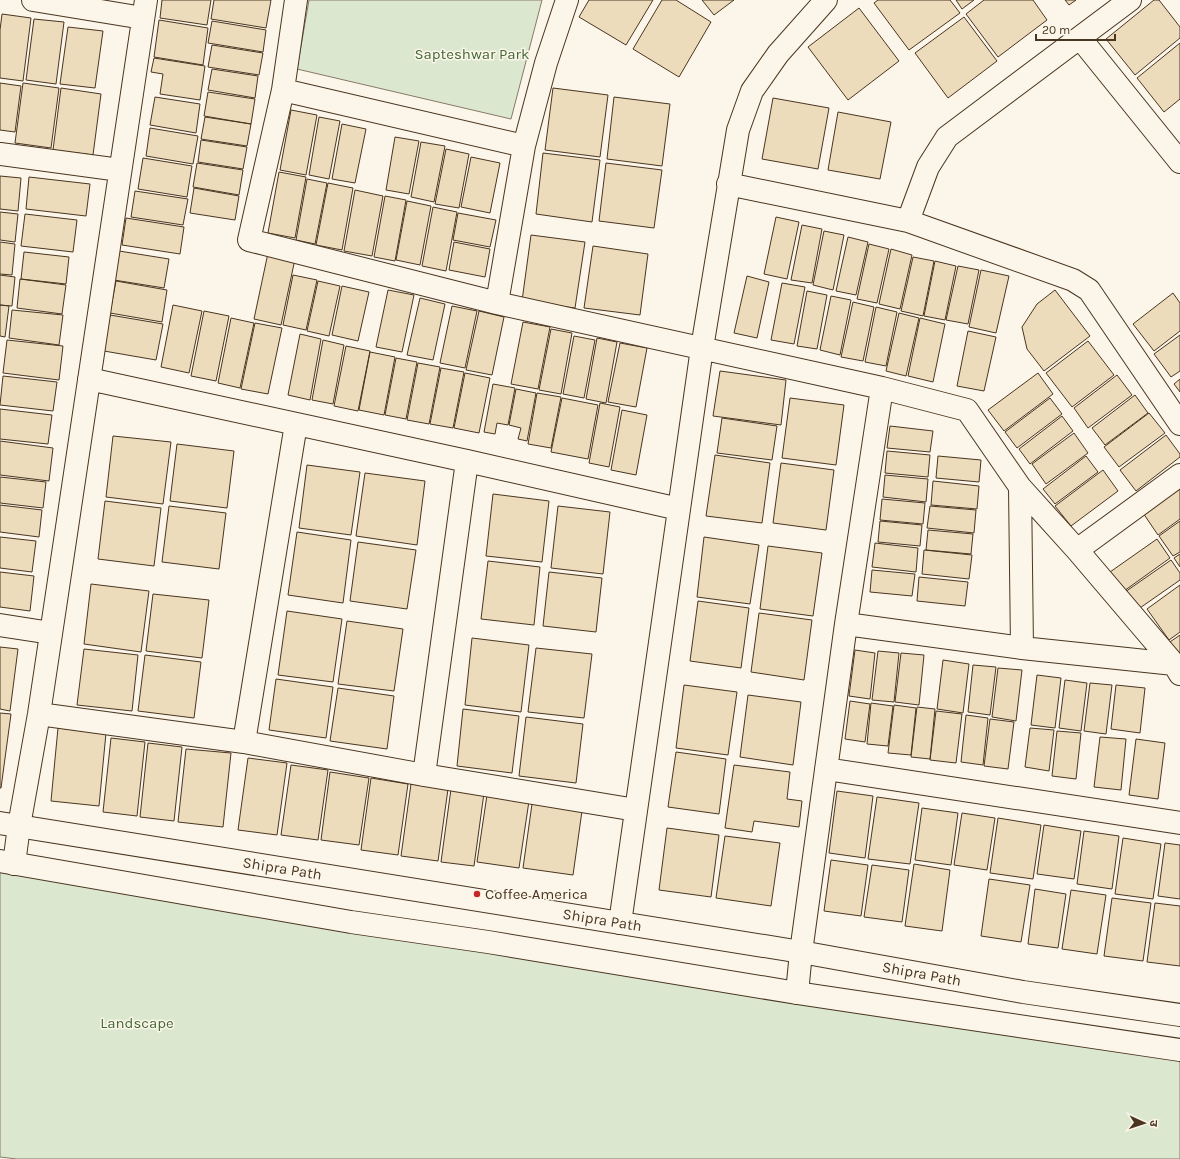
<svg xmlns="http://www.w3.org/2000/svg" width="1180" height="1159" font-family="Karla,'Noto Sans Devanagari',sans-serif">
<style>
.green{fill:#dce7d0;stroke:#887966}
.building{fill:#ecdcbc;stroke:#4a3520}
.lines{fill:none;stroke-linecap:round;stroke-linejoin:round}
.minor-casing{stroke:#4a3520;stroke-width:24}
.tertiary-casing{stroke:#4a3520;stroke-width:24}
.minor{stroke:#fbf6e9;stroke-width:22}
.tertiary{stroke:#fbf6e9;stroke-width:22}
.poi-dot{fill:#c62828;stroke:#fbf6e9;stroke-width:1.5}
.labels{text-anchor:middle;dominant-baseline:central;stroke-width:3;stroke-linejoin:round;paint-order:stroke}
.park-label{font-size:15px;fill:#436837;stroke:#fbf6e9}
.street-label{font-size:15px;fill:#4a3520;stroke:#fbf6e9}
.poi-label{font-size:15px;fill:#4a3520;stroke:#fbf6e9;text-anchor:start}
</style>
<rect width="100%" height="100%" fill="#fbf6e9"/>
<path class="green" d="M 309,0 L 542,0 L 511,119 L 297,69 Z
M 0,863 L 1180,1050 L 1180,1159 L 17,1159 L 0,1157 Z"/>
<path class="building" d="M 162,0 L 211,0 L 207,25 L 160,18 Z
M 214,0 L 271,0 L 266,28 L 211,19 Z
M 589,0 L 653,0 L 626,45 L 579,17 Z
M 662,0 L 676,0 L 711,22 L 679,77 L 633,49 Z
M 702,0 L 734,0 L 714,15 Z
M 878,0 L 950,0 L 960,13 L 909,50 L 874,3 Z
M 956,0 L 974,0 L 962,9 Z
M 984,0 L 1033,0 L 1047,20 L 998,57 L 966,14 Z
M 1065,0 L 1076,0 L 1069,5 Z
M 1154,0 L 1159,0 L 1180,27 L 1180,38 L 1135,75 L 1106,39 Z
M 859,8 L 899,61 L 848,100 L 808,47 Z
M 2,14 L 31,18 L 23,81 L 0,78 L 0,30 Z
M 964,17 L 997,61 L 948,98 L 915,53 Z
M 34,19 L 64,22 L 56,84 L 26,80 Z
M 159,20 L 208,28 L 203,65 L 154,57 Z
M 212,21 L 266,30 L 263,52 L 208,43 Z
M 68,27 L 103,31 L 95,88 L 60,84 Z
M 1180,43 L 1180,99 L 1164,112 L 1137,78 Z
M 212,45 L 263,53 L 259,75 L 208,67 Z
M 154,58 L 205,66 L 200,100 L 160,94 L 163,74 L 151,72 Z
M 212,69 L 258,76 L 255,98 L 208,90 Z
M 0,83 L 21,86 L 15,132 L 0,130 Z
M 23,83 L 59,88 L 51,148 L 15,143 Z
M 61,88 L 101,94 L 93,155 L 53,150 Z
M 553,88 L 608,95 L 600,157 L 545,150 Z
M 208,92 L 255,99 L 251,124 L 204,116 Z
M 155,97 L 200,104 L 196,133 L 150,125 Z
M 614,97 L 670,104 L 662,166 L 607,159 Z
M 773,98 L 829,108 L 818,169 L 762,159 Z
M 291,110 L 317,115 L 306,175 L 280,170 Z
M 838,112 L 891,122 L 880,179 L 828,170 Z
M 205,117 L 251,124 L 247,146 L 201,139 Z
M 319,117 L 340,121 L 329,179 L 309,175 Z
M 342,124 L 366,129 L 355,183 L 332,179 Z
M 150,128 L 198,136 L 193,164 L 146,156 Z
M 395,137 L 419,141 L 409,194 L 386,190 Z
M 201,140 L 247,147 L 243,169 L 198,162 Z
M 421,142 L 445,146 L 434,202 L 411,197 Z
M 446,149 L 469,154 L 459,208 L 435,204 Z
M 543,153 L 600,160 L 592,222 L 536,214 Z
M 471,157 L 500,163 L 490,213 L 461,207 Z
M 143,158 L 192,166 L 187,197 L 138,189 Z
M 197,163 L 243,170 L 239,195 L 193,187 Z
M 606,163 L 662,170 L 654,228 L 599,221 Z
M 279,172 L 306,177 L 295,238 L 268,233 Z
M 0,176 L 21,178 L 18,211 L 0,209 Z
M 29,177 L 90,184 L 86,216 L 26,209 Z
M 307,179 L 327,183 L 315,244 L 296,240 Z
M 328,183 L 353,188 L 342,250 L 316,245 Z
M 194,188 L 239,196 L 235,220 L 190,213 Z
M 355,190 L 383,196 L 372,256 L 344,251 Z
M 135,191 L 188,199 L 183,225 L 131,217 Z
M 385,196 L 406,200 L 395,261 L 374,257 Z
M 407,201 L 431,206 L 420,265 L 396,260 Z
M 433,207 L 457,212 L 446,271 L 422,266 Z
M 0,212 L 18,214 L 15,242 L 0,240 Z
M 458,213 L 496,220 L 490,247 L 453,240 Z
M 25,214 L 77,220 L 73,252 L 21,246 Z
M 776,217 L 799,222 L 787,279 L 764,274 Z
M 126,218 L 184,227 L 180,254 L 122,245 Z
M 802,225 L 822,229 L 812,283 L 791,280 Z
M 824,231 L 844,235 L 833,290 L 813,285 Z
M 531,235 L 585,242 L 575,308 L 522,301 Z
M 848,237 L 868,242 L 856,295 L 836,291 Z
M 0,242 L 15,244 L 12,275 L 0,274 Z
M 454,242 L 490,249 L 485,277 L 449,270 Z
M 869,244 L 889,249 L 877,303 L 857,299 Z
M 593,246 L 648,254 L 640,315 L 584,308 Z
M 891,249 L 912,255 L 900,309 L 879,304 Z
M 119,251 L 169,259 L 164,288 L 114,280 Z
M 24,252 L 69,257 L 66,284 L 21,279 Z
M 268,253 L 295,259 L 281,325 L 254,319 Z
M 913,257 L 934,261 L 923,316 L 901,311 Z
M 935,261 L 956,266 L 945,320 L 924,316 Z
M 958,266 L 979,270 L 968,324 L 946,320 Z
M 981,270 L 1009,276 L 996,333 L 969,327 Z
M 0,275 L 15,277 L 12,306 L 0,305 Z
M 293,275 L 317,280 L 306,330 L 283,325 Z
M 747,276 L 769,282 L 757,338 L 734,333 Z
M 20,279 L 66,285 L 62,314 L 17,308 Z
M 116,281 L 167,290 L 162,322 L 110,313 Z
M 318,281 L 340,286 L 329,336 L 307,331 Z
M 782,283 L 805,287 L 794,344 L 771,340 Z
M 342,286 L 369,292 L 358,341 L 332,335 Z
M 388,290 L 414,295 L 402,352 L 376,347 Z
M 1055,290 L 1090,336 L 1044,371 L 1027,349 L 1022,327 L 1037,304 Z
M 807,291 L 827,295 L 817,349 L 797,346 Z
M 1173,293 L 1180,303 L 1180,331 L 1154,351 L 1133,324 Z
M 831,296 L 851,300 L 840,355 L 820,350 Z
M 420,298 L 445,304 L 433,360 L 407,355 Z
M 853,302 L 874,307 L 863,361 L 841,357 Z
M 0,305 L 9,306 L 5,337 L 0,336 Z
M 173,305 L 202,311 L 189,373 L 161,367 Z
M 452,306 L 477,311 L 465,368 L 440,363 Z
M 876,307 L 897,312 L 886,366 L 865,362 Z
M 12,310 L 63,315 L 59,345 L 9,338 Z
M 204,311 L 229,316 L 216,381 L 191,376 Z
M 479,311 L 504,317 L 492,375 L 466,370 Z
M 899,313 L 919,318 L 906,376 L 886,371 Z
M 110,315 L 163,324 L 156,360 L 104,351 Z
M 231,318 L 254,323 L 240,388 L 218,383 Z
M 920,318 L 945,324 L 933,382 L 908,376 Z
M 523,322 L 550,327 L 538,389 L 511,384 Z
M 255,323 L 282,328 L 268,394 L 241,389 Z
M 551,329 L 572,333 L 561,394 L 539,390 Z
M 968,331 L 996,337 L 984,391 L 957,386 Z
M 300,334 L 321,339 L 310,400 L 288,395 Z
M 1180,335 L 1180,371 L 1171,377 L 1154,354 Z
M 574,336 L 595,340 L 584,398 L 563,394 Z
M 597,338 L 617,342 L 606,403 L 586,399 Z
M 7,340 L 63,346 L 59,380 L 3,373 Z
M 323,340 L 344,345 L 333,404 L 312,400 Z
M 1088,341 L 1114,375 L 1072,407 L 1046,373 Z
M 620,343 L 647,348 L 636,407 L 608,402 Z
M 346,346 L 370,351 L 358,411 L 334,406 Z
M 370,352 L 395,357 L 384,415 L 359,410 Z
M 396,358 L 417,362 L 406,419 L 385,415 Z
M 418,363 L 440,367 L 429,424 L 407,420 Z
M 441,368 L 464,372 L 453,428 L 430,424 Z
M 720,371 L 786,380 L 781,425 L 713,416 Z
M 465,373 L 490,378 L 479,433 L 454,428 Z
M 1038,373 L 1053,394 L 1004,431 L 988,410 Z
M 1117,375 L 1132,395 L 1088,428 L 1074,408 Z
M 3,376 L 57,382 L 53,411 L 0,405 Z
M 1180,379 L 1180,392 L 1174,384 Z
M 493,384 L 515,388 L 508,425 L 497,423 L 495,434 L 484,432 Z
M 516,389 L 536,393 L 527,441 L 518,439 L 521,428 L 509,425 Z
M 537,393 L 561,397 L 551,448 L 528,444 Z
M 1135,395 L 1148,413 L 1105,445 L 1092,428 Z
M 562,398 L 598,405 L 588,459 L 551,452 Z
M 790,398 L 844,405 L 836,465 L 782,458 Z
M 1050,398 L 1062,414 L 1017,448 L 1005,432 Z
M 600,403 L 620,407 L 609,467 L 589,463 Z
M 0,409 L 52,415 L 48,444 L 0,439 Z
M 622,410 L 647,415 L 636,475 L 611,470 Z
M 1149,413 L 1165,433 L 1119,467 L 1104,447 Z
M 1062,416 L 1073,431 L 1030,464 L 1019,449 Z
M 722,418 L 777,426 L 772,460 L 717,453 Z
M 890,426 L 933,431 L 930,452 L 887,448 Z
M 1074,433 L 1088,453 L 1046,484 L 1032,464 Z
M 1166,435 L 1180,454 L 1180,457 L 1136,491 L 1120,470 Z
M 113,436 L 171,442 L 163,504 L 106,497 Z
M 0,441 L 53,448 L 49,481 L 0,475 Z
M 177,444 L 234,451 L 227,508 L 170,501 Z
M 887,451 L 930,455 L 928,477 L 885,473 Z
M 715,455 L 770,463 L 762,523 L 706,516 Z
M 938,456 L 981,460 L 979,482 L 936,478 Z
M 1086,456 L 1098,472 L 1055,504 L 1043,489 Z
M 781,463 L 834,470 L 826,530 L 773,523 Z
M 307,465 L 360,472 L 351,535 L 299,528 Z
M 1103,470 L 1118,491 L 1071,526 L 1055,506 Z
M 365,473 L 425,481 L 417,545 L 356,536 Z
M 885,475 L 928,479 L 926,502 L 883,497 Z
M 0,477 L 46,482 L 43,508 L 0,503 Z
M 933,481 L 979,486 L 977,509 L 931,505 Z
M 1180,483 L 1180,519 L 1158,535 L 1141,510 Z
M 493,494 L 549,501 L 542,562 L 486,556 Z
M 882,499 L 925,503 L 923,524 L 880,520 Z
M 105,501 L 161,508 L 154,566 L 98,559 Z
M 0,505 L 42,510 L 39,537 L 0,532 Z
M 169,506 L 226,513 L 219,569 L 162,562 Z
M 558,506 L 610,512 L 603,574 L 551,568 Z
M 930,506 L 976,510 L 974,533 L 927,528 Z
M 880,521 L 922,525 L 920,546 L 878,542 Z
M 1180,521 L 1180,552 L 1173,556 L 1159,536 Z
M 928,530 L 973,534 L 971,554 L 926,550 Z
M 297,532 L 351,540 L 343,603 L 288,595 Z
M 0,537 L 36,541 L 32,572 L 0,568 Z
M 704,537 L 759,545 L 750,604 L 697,597 Z
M 1157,539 L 1170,558 L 1124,591 L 1110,572 Z
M 358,542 L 416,550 L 407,609 L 350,601 Z
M 875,543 L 918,548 L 916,572 L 872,567 Z
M 768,546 L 822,553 L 813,616 L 760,609 Z
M 924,550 L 972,555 L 969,579 L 922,574 Z
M 1180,554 L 1180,567 L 1174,558 Z
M 1171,560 L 1180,573 L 1180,580 L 1137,610 L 1125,592 Z
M 488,561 L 540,567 L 534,625 L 481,619 Z
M 872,570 L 915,574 L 912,596 L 870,592 Z
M 0,572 L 34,576 L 30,611 L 0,607 Z
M 549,572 L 602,578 L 596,632 L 543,626 Z
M 919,577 L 968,582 L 965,606 L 917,601 Z
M 91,584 L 149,591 L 141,652 L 84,644 Z
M 1180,585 L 1180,632 L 1169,640 L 1147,609 Z
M 153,594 L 209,600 L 202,658 L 146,651 Z
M 698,601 L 749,608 L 741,668 L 690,661 Z
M 287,611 L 342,619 L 333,682 L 278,675 Z
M 759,613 L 812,620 L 804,680 L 751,672 Z
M 347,621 L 403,629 L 394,691 L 338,684 Z
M 1180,635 L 1180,662 L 1167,644 Z
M 472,638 L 529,645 L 521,712 L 465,705 Z
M 0,647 L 18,649 L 10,711 L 0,709 Z
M 536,648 L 592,654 L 584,718 L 528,712 Z
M 84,649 L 138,655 L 132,711 L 77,705 Z
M 855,650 L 875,653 L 870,699 L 849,696 Z
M 878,651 L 899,653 L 894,702 L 872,700 Z
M 901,653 L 924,655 L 919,705 L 895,702 Z
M 145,655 L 201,662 L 194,718 L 138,711 Z
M 943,660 L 969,664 L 963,713 L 937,709 Z
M 973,665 L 996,667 L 990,715 L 968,712 Z
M 998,668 L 1022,670 L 1016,721 L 992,717 Z
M 1037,675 L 1061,678 L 1055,728 L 1031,725 Z
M 276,679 L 333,687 L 326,738 L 269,730 Z
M 1065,680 L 1087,683 L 1081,731 L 1059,728 Z
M 1090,683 L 1112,685 L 1106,734 L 1084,731 Z
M 684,685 L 737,692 L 728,755 L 676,748 Z
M 1116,685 L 1145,688 L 1140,733 L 1111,729 Z
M 338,688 L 394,696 L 387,749 L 330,741 Z
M 748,695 L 801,702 L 793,765 L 740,757 Z
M 850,701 L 870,704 L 865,742 L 845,739 Z
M 871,703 L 893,706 L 888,746 L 867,744 Z
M 894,705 L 916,708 L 911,755 L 888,753 Z
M 917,707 L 935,709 L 930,759 L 911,757 Z
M 463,709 L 519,716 L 512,773 L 457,766 Z
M 936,711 L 962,714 L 956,763 L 930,760 Z
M 0,713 L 11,714 L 1,788 L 0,788 Z
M 966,715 L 988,718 L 983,765 L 961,762 Z
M 526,717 L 583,724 L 576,783 L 519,776 Z
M 990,719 L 1014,722 L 1008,769 L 984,766 Z
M 58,728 L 106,733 L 99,806 L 51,801 Z
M 1030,728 L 1054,730 L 1049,771 L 1025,767 Z
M 1057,731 L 1081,733 L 1076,779 L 1052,776 Z
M 1100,737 L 1126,739 L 1121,790 L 1094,787 Z
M 111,738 L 145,742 L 137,816 L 103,812 Z
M 1136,739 L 1165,743 L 1158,799 L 1129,795 Z
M 148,743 L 182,747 L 174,821 L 140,817 Z
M 186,749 L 231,753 L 223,827 L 178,822 Z
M 676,752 L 726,759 L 719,814 L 668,807 Z
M 248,758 L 287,763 L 277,835 L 238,830 Z
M 291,765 L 328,770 L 318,840 L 281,835 Z
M 734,765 L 790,772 L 787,799 L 802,801 L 799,827 L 754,821 L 752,832 L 725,828 Z
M 330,772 L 369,778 L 359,845 L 321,840 Z
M 371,778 L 408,784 L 398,855 L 361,850 Z
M 411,784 L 448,789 L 438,861 L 401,856 Z
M 451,789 L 484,793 L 474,866 L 441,862 Z
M 837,791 L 873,796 L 865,858 L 829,853 Z
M 487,795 L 529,801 L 519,868 L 477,862 Z
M 877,797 L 919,803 L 910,864 L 868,859 Z
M 532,804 L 582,811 L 573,875 L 523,868 Z
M 922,808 L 958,813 L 951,865 L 915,860 Z
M 962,813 L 995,818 L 987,870 L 954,865 Z
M 998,818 L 1041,825 L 1033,879 L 990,873 Z
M 1044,825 L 1081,831 L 1074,879 L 1037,874 Z
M 667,828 L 719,835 L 711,897 L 659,890 Z
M 1084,831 L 1119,836 L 1112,889 L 1077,884 Z
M 725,836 L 780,843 L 771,906 L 716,898 Z
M 1123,838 L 1161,844 L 1153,899 L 1115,894 Z
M 1165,843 L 1180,845 L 1180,899 L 1158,896 Z
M 831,860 L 868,865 L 861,916 L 824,911 Z
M 914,864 L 950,870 L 942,931 L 905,926 Z
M 872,865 L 909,870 L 902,922 L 864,917 Z
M 989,879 L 1030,885 L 1021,942 L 981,936 Z
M 1035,889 L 1066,894 L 1058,948 L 1028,944 Z
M 1071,890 L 1106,895 L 1097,954 L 1062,949 Z
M 1112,898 L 1151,903 L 1143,961 L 1104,956 Z
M 1155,903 L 1180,906 L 1180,966 L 1147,962 Z"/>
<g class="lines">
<defs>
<path id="minor" d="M 33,0 L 143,18
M 296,0 L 283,90 L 524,146
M 567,0 L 546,63 L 524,146 L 497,303 L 882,388 L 967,410 L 1020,487 L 1077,550 L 1174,664 L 1180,674
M 1080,38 L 1180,162
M 283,90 L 249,240 L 497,303
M 0,154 L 120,170
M 728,184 L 908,221 L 1073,280 L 1089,290 L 1180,424
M 908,221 L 928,167 L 947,137 L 1130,0
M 89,379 L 467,461 L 679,509
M 1020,487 L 1022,648 L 1174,664
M 1077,550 L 1180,475
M 846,624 L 1022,648
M 0,625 L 51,633
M 39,714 L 244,742 L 424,775 L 636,810
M 244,742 L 296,424
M 826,769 L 1180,823
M 424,775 L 467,461
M 14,864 L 19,826 L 39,714 L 146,0
M 620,923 L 702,348 L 738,130 L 752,91 L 778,54 L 826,0
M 797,993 L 801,952 L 846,624 L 882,388"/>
<g id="tertiary">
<path id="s1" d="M 0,823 L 801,952 L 1023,992 L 1180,1015"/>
<path d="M 0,861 L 351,922 L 488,942 L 797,993 L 1180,1050"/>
</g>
</defs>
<use href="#minor" class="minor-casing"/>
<use href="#tertiary" class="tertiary-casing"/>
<use href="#minor" class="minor"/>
<use href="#tertiary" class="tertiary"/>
</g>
<circle class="poi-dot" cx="477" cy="894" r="4"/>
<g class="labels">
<g class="park-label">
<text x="472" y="54">Sapteshwar Park</text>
<text x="137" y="1023">Landscape</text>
</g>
<g class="street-label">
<text stroke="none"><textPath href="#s1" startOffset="286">Shipra Path</textPath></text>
<text stroke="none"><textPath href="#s1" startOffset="610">Shipra Path</textPath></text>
<text stroke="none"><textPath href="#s1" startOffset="934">Shipra Path</textPath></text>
</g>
<g class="poi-label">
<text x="485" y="894">Coffee America</text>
</g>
</g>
<g transform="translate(1144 1123) rotate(93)" stroke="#fbf6e9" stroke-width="3" paint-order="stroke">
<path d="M0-3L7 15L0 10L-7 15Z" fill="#4a3520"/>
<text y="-6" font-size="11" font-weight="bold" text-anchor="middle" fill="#4a3520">उ</text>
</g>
<path d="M1036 34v6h79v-6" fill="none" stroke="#4a3520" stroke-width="2"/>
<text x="1042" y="34" font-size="12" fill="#4a3520" stroke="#fbf6e9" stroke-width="3" paint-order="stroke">20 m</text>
</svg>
